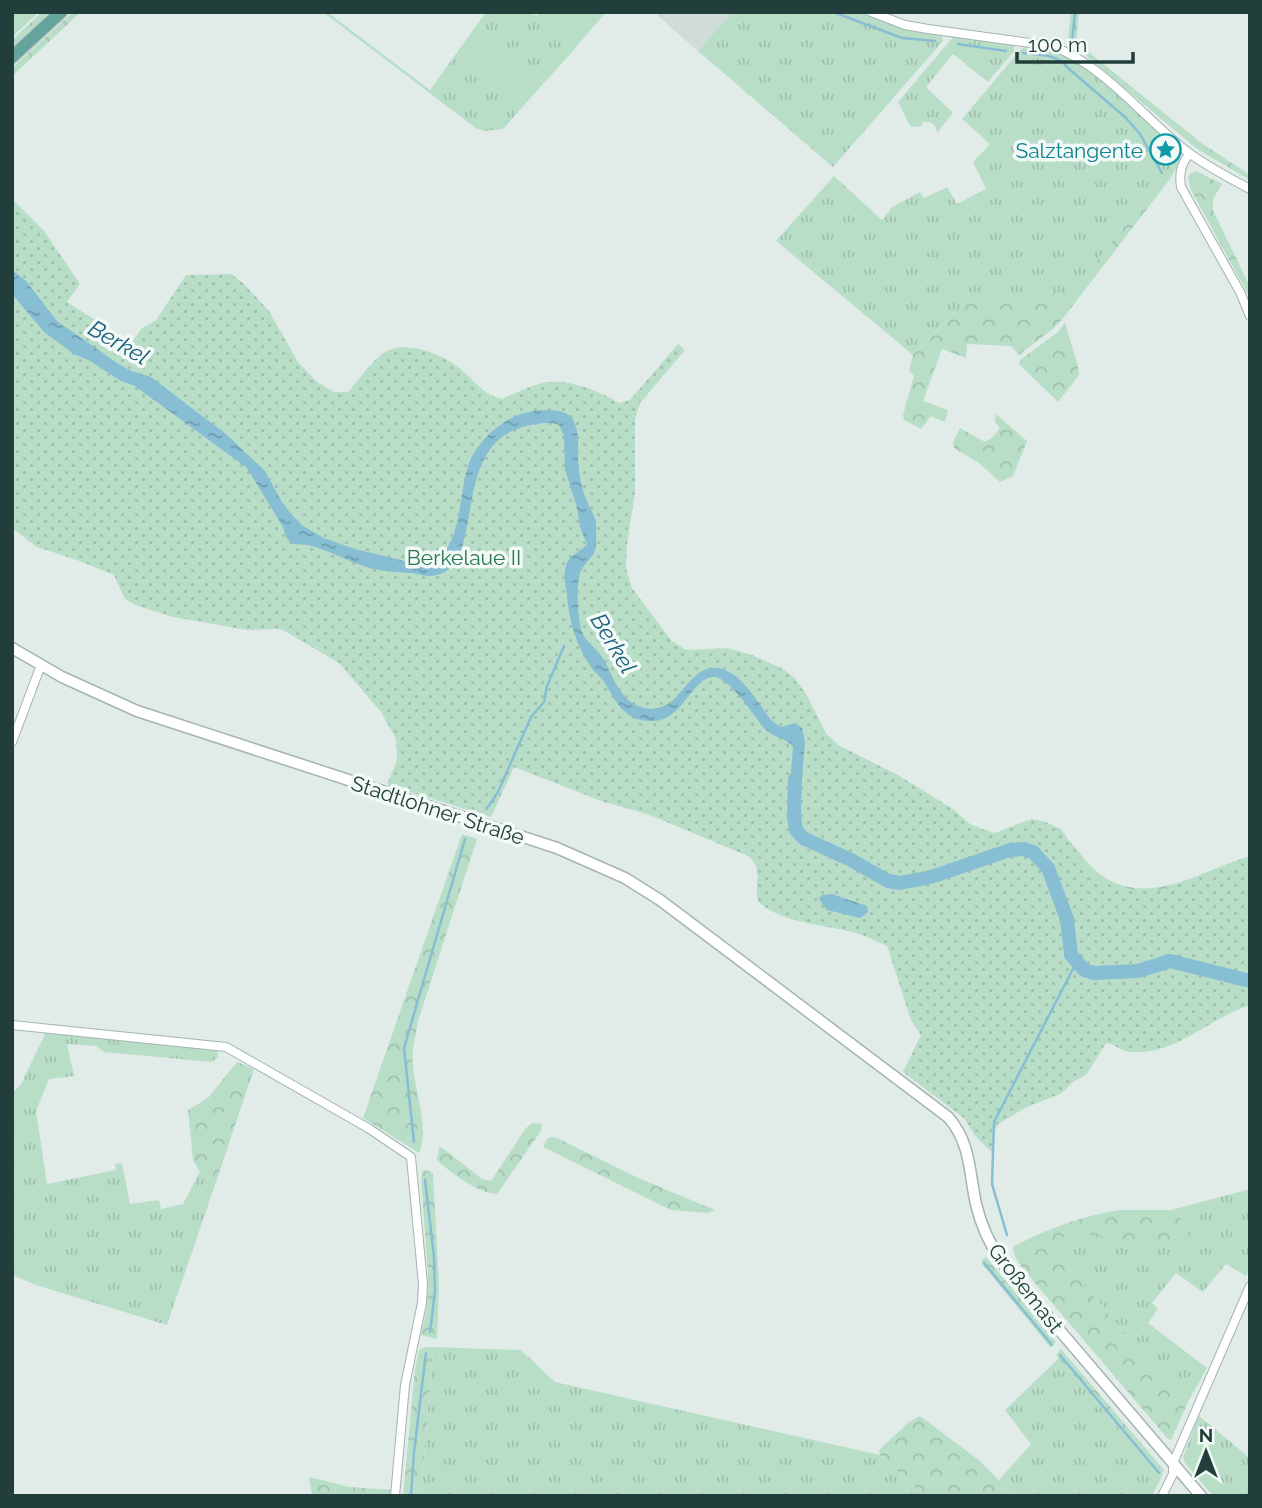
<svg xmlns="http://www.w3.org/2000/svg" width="1262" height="1508" font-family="Raleway,sans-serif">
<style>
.built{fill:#cfdcd8}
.grass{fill:url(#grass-tufts)}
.forest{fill:url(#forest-crowns)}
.park{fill:url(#park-dots)}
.garden{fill:#b9dec8}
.water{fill:url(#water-ripples)}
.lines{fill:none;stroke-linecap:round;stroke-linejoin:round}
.stream{stroke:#87bed4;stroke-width:2.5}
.river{stroke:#87bed4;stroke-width:14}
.minor-casing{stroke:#a4b4b1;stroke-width:10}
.tertiary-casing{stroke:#a4b4b1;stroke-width:13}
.primary-casing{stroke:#c1c9c8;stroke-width:15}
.minor{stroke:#fff;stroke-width:8}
.tertiary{stroke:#fff;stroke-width:10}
.primary{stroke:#64a49c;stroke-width:12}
.labels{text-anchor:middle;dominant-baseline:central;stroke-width:7;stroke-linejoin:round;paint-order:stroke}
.culture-label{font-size:21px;fill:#0d838f;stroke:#f2f9f6;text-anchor:end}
.park-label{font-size:21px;fill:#297651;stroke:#f2f9f6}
.street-label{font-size:21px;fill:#213e3a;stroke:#f2f9f6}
.water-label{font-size:23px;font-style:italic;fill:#185f7c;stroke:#f2f9f6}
</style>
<defs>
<pattern id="grass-tufts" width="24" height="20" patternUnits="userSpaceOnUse" patternTransform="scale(1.75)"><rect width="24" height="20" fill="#b9dec8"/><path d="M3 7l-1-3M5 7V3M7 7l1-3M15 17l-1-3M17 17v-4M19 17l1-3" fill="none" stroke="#9fc0ad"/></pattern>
<pattern id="forest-crowns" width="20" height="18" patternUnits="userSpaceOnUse" patternTransform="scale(1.75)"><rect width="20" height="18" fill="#b9dec8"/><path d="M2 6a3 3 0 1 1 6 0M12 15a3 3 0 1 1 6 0" fill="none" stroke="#9fc0ad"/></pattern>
<pattern id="park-dots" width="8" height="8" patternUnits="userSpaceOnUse" patternTransform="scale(1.75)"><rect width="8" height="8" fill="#b9dec8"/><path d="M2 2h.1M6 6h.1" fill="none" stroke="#9fc0ad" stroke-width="1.8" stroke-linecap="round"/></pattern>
<pattern id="water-ripples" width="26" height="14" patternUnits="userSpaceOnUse" patternTransform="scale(1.75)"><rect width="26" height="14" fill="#87bed4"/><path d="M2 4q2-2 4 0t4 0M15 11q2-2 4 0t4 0" fill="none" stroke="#6e9cad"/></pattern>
</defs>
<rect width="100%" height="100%" fill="#e1ece9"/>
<path class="built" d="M 660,12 L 732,12 L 698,51 L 657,15 Z"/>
<path class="grass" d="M 12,12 L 39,12 L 12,37 Z
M 323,12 L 327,12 L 430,90 L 463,44 L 527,102 L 503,129 L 486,131 L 477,129 Z
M 486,12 L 532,12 L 564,42 L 570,54 L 544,83 L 478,23 Z
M 732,12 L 864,12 L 893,24 L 941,33 L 943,41 L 833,167 L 698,51 Z
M 1071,12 L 1079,12 L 1076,45 L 1068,38 Z
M 959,35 L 1013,44 L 1014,51 L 988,82 L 953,54 L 926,87 L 953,113 L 937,133 C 936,124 931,121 923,122 L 920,127 L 910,126 L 898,102 L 953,37 Z
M 1028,45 L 1067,54 L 1101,79 L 1180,148 L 1180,162 L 1170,179 L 1161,179 L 1072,293 L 954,313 L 913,355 L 776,241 L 834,176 L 882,220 L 892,207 L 920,192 L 924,198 L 947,187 L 957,204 L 986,189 L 973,162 L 990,144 L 962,119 L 1021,49 Z
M 46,1032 L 217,1050 L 218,1057 L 212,1062 L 104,1052 L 96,1046 L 67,1044 L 74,1076 L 49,1079 L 36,1111 L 47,1184 L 116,1170 L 115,1164 L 122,1163 L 130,1204 L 159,1200 L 161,1209 L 183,1204 L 200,1172 L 216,1182 L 167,1325 L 36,1285 L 12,1275 L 12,1094 L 21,1084 Z
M 1250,1189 L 1250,1267 L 1246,1276 L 1226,1264 L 1203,1292 L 1176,1273 L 1152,1303 L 1158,1309 L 1148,1323 L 1207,1368 L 1189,1400 L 1128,1337 L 1049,1244 C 1054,1241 1058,1237 1064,1236 C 1093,1230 1141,1242 1171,1249 L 1185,1221 L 1171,1210 Z
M 433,1347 L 521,1350 L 555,1382 L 880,1455 L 924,1496 L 421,1496 Z
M 1059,1358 L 1161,1478 L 1152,1496 L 1014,1496 L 999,1480 L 1031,1444 L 1005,1410 Z
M 1199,1416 L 1250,1458 L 1250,1496 L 1213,1496 L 1185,1463 L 1183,1457 Z"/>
<path class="forest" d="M 42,12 L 54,12 L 12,51 L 12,40 Z
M 73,12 L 81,12 L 12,76 L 12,68 Z
M 1085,49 L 1200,142 L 1250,175 L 1250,180 L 1197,149 L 1083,53 Z
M 1196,171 L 1222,184 L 1213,199 L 1213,210 L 1250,287 L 1250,298 L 1191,190 L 1188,177 L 1191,173 Z
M 1161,179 L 1170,179 L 1064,317 L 1054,328 L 1019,355 L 1011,346 L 967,344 L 966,358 L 942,349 L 923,401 L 948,410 L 945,422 L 931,416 L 921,429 L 904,420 L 903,415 L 914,376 L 909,371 L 913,355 L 966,301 L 974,297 L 1072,292 Z
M 1065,323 L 1078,366 L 1079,375 L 1058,402 L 1019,364 L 1020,360 L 1058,332 Z
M 996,414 L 1027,441 L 1013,476 L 1000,482 L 979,463 L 954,448 L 953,442 L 960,428 L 985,442 L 992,438 L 1000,428 L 995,422 Z
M 1059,832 C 1074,842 1082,859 1096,871 C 1145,912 1201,870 1250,856 L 1250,873 L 1161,902 L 1089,878 Z
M 462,834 L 477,839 L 419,1018 C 416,1033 411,1051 413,1067 C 415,1090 430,1132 419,1153 L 363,1118 Z
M 237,1062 L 254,1069 L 216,1182 L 200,1172 L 193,1160 L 188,1110 L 208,1098 Z
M 532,1123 L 542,1124 L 541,1131 L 497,1194 C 480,1194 449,1172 437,1160 L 439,1147 L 444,1149 L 482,1179 L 491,1181 L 526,1128 Z
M 551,1137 L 557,1138 L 636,1177 L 715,1210 L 708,1213 L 671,1210 L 543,1147 L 547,1139 Z
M 423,1170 L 429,1171 L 433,1174 L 439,1283 L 437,1339 L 421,1335 L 427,1307 L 428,1274 L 421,1179 Z
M 1121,1210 L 1171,1210 L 1185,1221 L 1189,1238 L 1182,1249 C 1143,1251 1084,1219 1049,1244 L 1128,1337 L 1189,1400 L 1171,1440 L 1168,1439 L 1035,1283 C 1026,1272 1014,1261 1013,1247 C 1046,1229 1084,1215 1121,1210 Z
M 986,1257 L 1056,1342 L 1050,1347 L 982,1264 L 982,1260 Z
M 426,1347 L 433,1347 L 421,1496 L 403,1496 L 415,1369 L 419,1350 Z
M 1061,1349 L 1164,1470 L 1161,1478 L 1056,1355 Z
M 920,1416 L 980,1461 L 1014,1496 L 924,1496 L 880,1455 L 879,1450 L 909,1422 Z
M 309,1477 L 350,1487 L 392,1490 L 391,1496 L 312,1496 Z"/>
<path class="park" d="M 12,199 L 44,231 L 80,284 L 67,302 L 131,343 L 142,328 L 156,320 L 186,275 L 231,274 L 243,283 L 269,311 L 298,362 L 317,382 L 334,392 L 348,392 C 358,381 376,355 389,350 C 413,341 446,356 464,372 C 480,386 481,393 502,399 C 514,394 527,387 539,384 C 567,376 597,391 620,403 L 630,400 L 678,344 L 685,350 L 640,403 L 635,419 L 635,493 L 627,545 L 626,568 L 632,588 L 671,640 L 686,650 L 727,648 L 752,655 L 781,668 L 795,678 L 806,694 L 826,733 L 838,745 L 898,775 L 953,809 L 970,824 L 985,830 L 995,833 L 1031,819 L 1043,821 L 1061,829 L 1087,867 L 1094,875 L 1103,881 L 1132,890 L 1152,892 L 1166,889 L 1250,858 L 1250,1005 C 1209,1018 1177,1055 1132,1052 C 1122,1052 1115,1044 1106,1043 L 1087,1074 L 1073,1082 L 1062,1093 L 1025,1108 L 998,1124 L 995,1130 L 993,1153 L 975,1136 L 964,1118 L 903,1072 L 921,1035 L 911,1020 L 887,946 C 879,943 871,938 862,935 C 831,924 790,926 762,905 C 748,895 768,872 748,856 L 650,815 L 601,801 L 514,767 L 491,817 L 387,785 L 397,760 L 396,739 L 381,712 L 339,663 L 281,629 L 247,630 L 173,617 L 135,605 L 125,599 L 114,575 L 77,560 L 37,547 L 12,528 Z"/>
<path class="garden" d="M 540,12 L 606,12 L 570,54 L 564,42 L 536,16 Z
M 478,23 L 544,83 L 527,102 L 463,44 Z"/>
<path class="water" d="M 12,270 L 26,281 L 57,321 L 117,363 L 131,371 L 151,377 L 226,434 L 265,471 L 282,502 L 292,515 L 303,526 L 324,538 L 355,549 L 421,565 C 464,560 457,495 469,463 C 475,447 489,432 503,423 C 514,415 529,411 543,410 C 553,410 566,410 572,418 C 582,433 576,454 579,470 C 580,480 583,492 587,501 C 590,510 596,516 596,525 C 596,535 598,548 592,556 C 588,562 582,567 580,573 C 576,585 577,625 584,636 C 590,645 599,651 604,660 C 611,673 615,685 625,697 C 639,712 662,713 676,697 C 690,682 703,659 727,671 C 747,680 759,706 773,722 L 781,727 L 795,723 L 802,728 L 805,742 L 800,801 L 789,797 L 793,747 C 786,737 772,738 763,727 C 754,715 730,679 715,677 C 692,675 683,722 652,721 C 624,721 617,703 605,683 C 601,677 595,673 591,667 C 576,645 570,624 567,597 C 567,589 563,579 565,571 C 567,554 579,554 587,544 L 580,527 L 577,507 L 565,470 L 564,436 L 559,425 C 549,421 534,424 523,427 C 449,447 487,563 437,575 C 429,578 419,574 411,573 C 394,572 379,571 363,566 C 345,560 326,549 308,545 C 302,544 297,545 292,544 L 286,537 L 283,527 L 247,468 L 135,386 L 121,381 L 90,361 L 74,354 L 44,332 L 12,294 Z
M 832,894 L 867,906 L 868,912 L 860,918 L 827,910 L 819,899 L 822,895 Z"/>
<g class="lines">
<path class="stream" d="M 836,13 L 902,38 L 935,41
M 1072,42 L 1075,12
M 958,44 L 1006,51
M 1023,53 C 1039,55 1058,54 1068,68 L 1126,118 L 1140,134 L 1162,173
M 488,807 L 498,792 L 531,717 L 544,702 L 547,686 L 564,646
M 414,1142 L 404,1048 L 465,839
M 425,1180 L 434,1257 L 435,1291 L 430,1332
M 1007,1235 L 992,1184 L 994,1122 L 1076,963
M 984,1263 L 1052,1345
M 1060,1355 L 1159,1473
M 411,1496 L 414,1452 L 426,1353"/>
<path class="river" d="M 795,779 L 794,817 L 796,830 L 803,838 L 851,860 L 888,881 L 900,883 L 931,877 L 1010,850 L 1023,849 L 1033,852 L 1048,868 L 1067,919 L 1071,955 L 1084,970 L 1094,973 L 1138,971 L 1170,961 L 1250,981"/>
<defs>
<path id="minor" d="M 871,12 L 905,25 L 928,29 L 1052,46 C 1106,66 1144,119 1189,153 C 1208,167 1229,178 1250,189
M 1189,154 C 1181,165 1179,173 1181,187 L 1240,292 L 1250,316
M 12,742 L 41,665
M 12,1025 L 226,1047 L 368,1128 L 411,1157 L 423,1284 L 422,1303 L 405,1385 L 395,1496
M 1162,1496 L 1173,1474 L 1173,1463 L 1250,1286"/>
<path id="tertiary" d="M 12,648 L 62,677 L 137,711 L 557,848 L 625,878 L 660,900 L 948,1117 C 971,1143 969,1172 976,1204 C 981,1226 990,1245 1003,1264 L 1201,1496"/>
<path id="primary" d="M 12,57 L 61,12"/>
</defs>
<use href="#minor" class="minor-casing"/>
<use href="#tertiary" class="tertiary-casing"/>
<use href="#primary" class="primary-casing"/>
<use href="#minor" class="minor"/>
<use href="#tertiary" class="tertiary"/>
<use href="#primary" class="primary"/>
</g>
<defs>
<symbol id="sight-ring" viewBox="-11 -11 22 22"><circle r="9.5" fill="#f2f9f6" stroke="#0f9aa8" stroke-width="1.5"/><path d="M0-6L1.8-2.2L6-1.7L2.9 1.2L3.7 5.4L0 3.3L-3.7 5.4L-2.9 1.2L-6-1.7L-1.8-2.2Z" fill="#0f9aa8"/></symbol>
</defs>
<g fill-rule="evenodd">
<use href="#sight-ring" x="1148" y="132" width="35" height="35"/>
</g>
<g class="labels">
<g class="culture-label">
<text x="1143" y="150">Salztangente</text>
</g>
<g class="park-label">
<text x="464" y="557">Berkelaue II</text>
</g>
<g class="street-label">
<text transform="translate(438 810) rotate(18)">Stadtlohner Straße</text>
<text transform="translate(1026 1288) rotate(52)">Großemast</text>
</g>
<g class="water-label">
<text transform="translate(119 342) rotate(30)">Berkel</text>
<text transform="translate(614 643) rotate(59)">Berkel</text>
</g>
</g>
<rect width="1262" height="1508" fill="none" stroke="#213e3a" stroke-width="28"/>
<g transform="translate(1206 1452)" stroke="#f2f9f6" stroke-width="5" paint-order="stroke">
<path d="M0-5L12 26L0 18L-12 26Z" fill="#213e3a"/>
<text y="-10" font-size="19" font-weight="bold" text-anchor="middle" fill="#213e3a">N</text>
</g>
<path d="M1017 52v10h116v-10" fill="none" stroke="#213e3a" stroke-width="3.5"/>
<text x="1028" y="52" font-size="21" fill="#213e3a" stroke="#f2f9f6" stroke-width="5" paint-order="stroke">100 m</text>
</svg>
